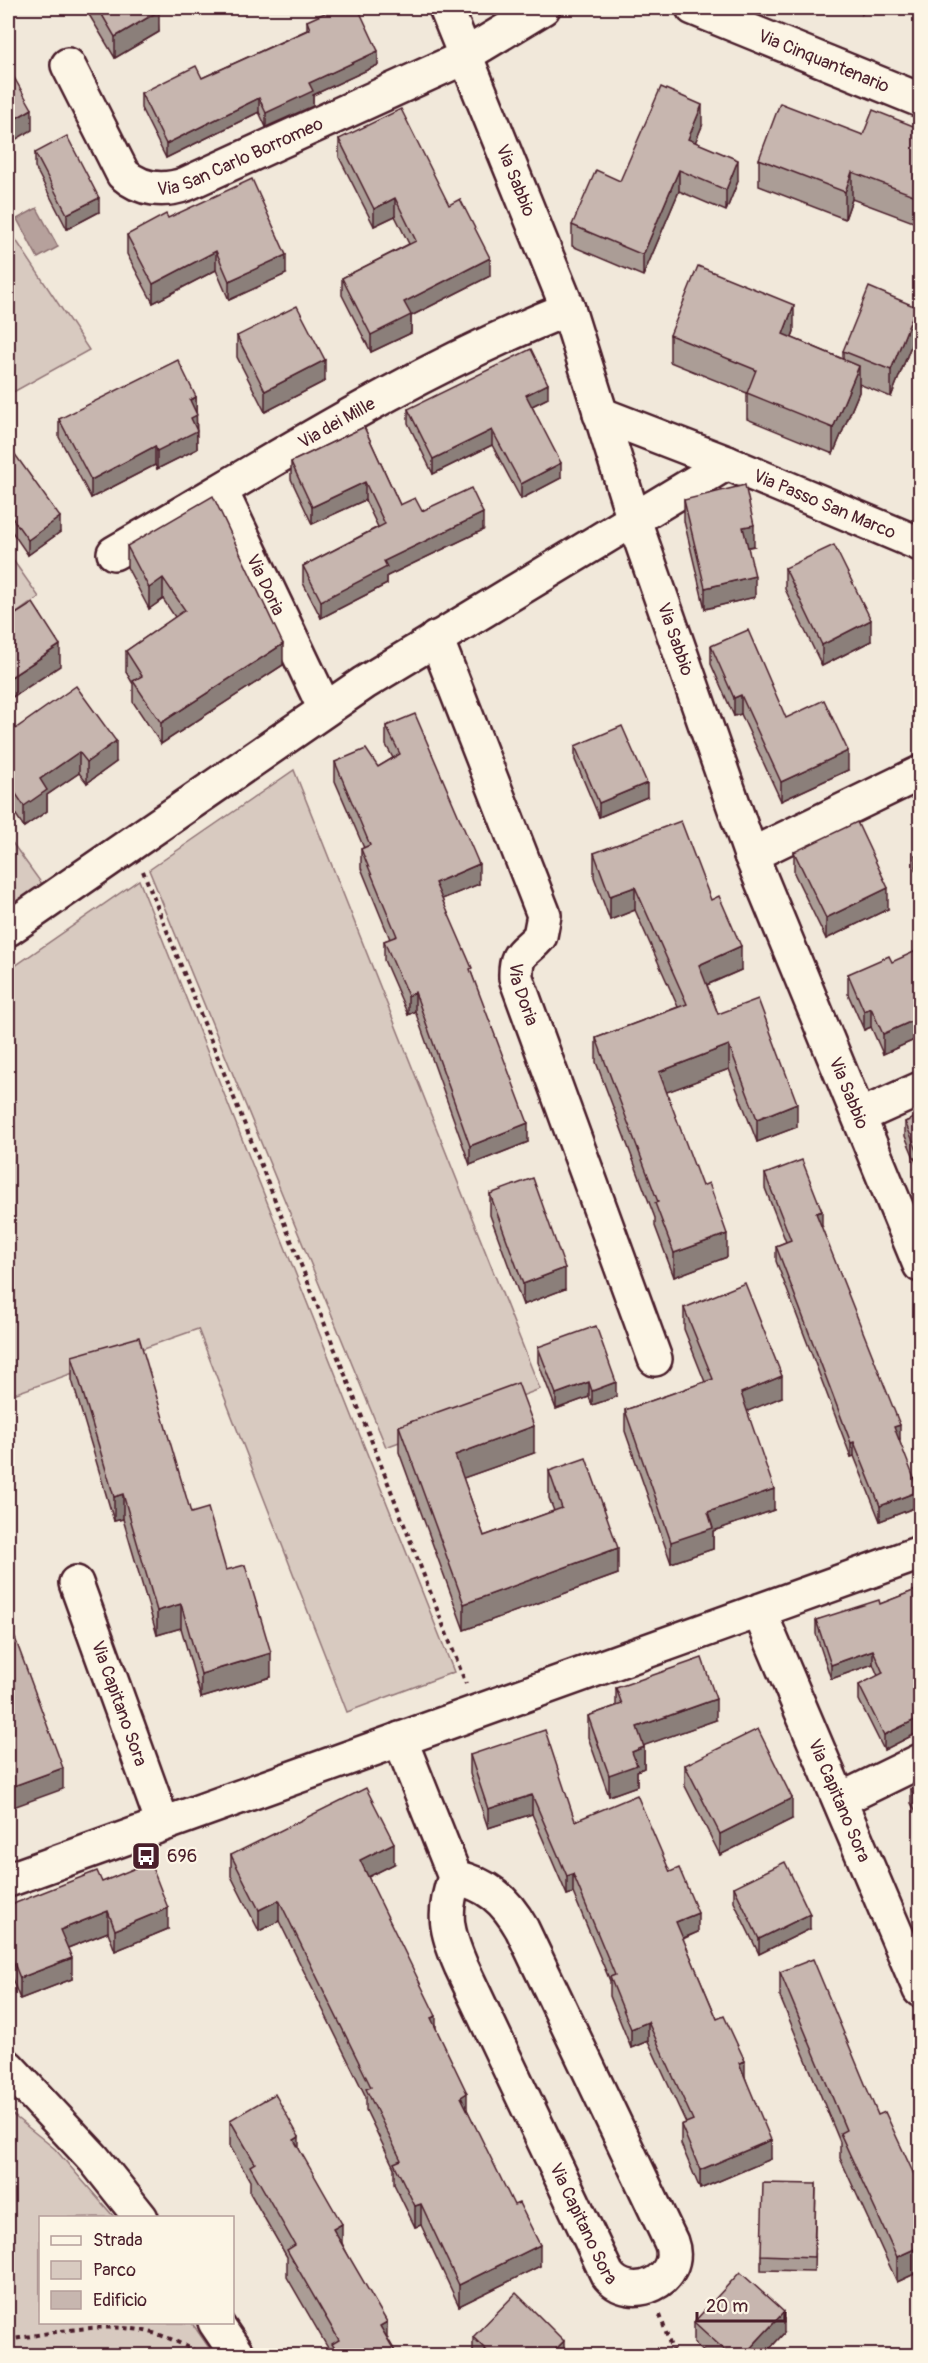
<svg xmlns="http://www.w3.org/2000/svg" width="928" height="2363" viewBox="0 0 928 2363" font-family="Pangolin,sans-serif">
<rect width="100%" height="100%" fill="#f1e8da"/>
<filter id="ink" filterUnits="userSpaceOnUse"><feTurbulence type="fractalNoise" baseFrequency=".0167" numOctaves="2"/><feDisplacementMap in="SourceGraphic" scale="12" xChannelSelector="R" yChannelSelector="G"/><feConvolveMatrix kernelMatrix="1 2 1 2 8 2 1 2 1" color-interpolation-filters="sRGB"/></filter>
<g filter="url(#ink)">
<!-- green -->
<g fill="#d8cac0" stroke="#917476" stroke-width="1.5">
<path d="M8,228L89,350L8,395Z"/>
<path d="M8,553L39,597L8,619Z"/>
<path d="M294,770L540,1389L386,1447L149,870Z"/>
<path d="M8,837L42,884L8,907Z"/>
<path d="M139,880L454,1672L347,1712L198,1329L8,1396V971Z"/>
<path d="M8,2111L55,2149L114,2217L40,2218V2322L192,2323L214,2355H8Z"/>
</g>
<!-- water -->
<path fill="#b6a19c" stroke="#8b6d6f" stroke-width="1.5" d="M37,208L58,247L38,258L17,219Z"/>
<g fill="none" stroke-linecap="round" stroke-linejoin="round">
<!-- minor casing -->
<g stroke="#4a1f2b" stroke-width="38">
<g id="minor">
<path id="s1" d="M446,8L568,309L634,520L751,855L920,1265"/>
<path id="s2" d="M693,8L920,100"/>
<path id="s3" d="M68,65L123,174C141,190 164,192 186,184L452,63L543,8"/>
<path id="s4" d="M600,414L727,463L920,544"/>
<path id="s5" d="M221,491L325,709"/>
<path id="s6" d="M114,553C262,468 408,372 568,309"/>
<path id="s7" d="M436,638L544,915L540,936C525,954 515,950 516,978L655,1359"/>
<path d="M751,855L920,773"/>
<path d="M8,929L364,683L727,463"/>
<path d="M860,1116L920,1089"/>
<path id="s8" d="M76,1583L163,1824"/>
<path id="s9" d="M759,1611L920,1990"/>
<path id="s10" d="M400,1739L455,1877C442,1913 446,1931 461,1966L607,2274C630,2306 685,2280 671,2242L522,1929C505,1899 488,1885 455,1877"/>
<path d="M840,1800L920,1761"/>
<path d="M8,1880L920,1553"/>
<path d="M8,2067L94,2159L141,2218"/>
<path d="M215,2322L238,2356"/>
</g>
</g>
<!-- path -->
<g stroke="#4a1f2b" stroke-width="4" stroke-dasharray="4.5 4.5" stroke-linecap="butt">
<path d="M143,871L376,1452L466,1684"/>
<path d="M660,2315L674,2356"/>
<path d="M8,2340C56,2332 111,2319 160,2335C172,2339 183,2345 194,2350"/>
</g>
<!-- minor -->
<use href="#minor" stroke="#fcf5e5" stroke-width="33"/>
</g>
<!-- wall -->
<g fill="#ab9d96" stroke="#4a1f2b" stroke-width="1.5">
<path d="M85,8H157L159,32L115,58Z"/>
<path d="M854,8H867L862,14Z"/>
<path d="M307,21L378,65L313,95V106L266,127L259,112L166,158L141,108V93L202,78L307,30Z"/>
<path d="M702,126L695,142L738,181L726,211L679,191L643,276L572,246V225L620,181Z"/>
<path d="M921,129V225L852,199L845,219L759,186V159L863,135Z"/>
<path d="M339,139L449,205L490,276L411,316V333L371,352L342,295V278L409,244L395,216L374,226L339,157Z"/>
<path d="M35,153L99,212L67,229L35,167Z"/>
<path d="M168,218L286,274L229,300L216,270L153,303L127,254V235Z"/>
<path d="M794,331L792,338L843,359V351L916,333L891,397L859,384V392L833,454L747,419V393L670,362V335Z"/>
<path d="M237,336L325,381L265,412L237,357Z"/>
<path d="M196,397L197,449L157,469L155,465L91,498L59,437V419Z"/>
<path d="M548,398L532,406L561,478L521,499L492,445L433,474L408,423V409Z"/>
<path d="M364,427L400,505L483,530L387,576V584L321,618L303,583V566L378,527L365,500L312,524L291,479V462Z"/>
<path d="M8,457L60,532L28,555L8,526Z"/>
<path d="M684,500L754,546L748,547L755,597L705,609L684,521Z"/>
<path d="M127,546L283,665L161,744L133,702V684L126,672V651L175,617L163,599L149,609L127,567Z"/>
<path d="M785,568L871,641L822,666L785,589Z"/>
<path d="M711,646L786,718L848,770L781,801L741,714L734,716L711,664Z"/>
<path d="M386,726L479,884L442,899L472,975L528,1142L470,1165L415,1011L408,1015L384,960V941L390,939L361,868V849L364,848L335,781V762L378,767L393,758L386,745Z"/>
<path d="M8,734L116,762L87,783L79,773L47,795V811L24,827L8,803Z"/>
<path d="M575,746L647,797L599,817L575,760Z"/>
<path d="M794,852L888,909L826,939L794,873Z"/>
<path d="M921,852V880L915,869V855Z"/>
<path d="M594,853L711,900L741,970L707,985L718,1014L797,1127L757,1142L729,1069L666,1092L727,1257L674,1277L655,1226V1218L596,1062V1038L678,1007L635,910L610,920L594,877Z"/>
<path d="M921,955V1037L883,1054L871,1027L864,1030L848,994V974L892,962Z"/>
<path d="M921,1115V1174L905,1136V1122Z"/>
<path d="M765,1174L822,1226H821L900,1439H899L919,1506L880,1521L854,1456L851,1457L776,1261V1246L786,1242L765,1188Z"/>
<path d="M490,1194L565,1289L523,1305L490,1215Z"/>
<path d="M684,1308L782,1397L747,1411L774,1510L713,1531V1549L671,1563L625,1431V1410L705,1382L684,1329Z"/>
<path d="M538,1347L616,1397L592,1405L589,1397L556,1409L538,1362Z"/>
<path d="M72,1356L191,1513L226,1570L271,1677L201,1698L181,1628L157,1635L123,1519L114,1521L72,1380Z"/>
<path d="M399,1426L534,1453L463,1478L484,1536L554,1511L549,1498V1471L618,1574L464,1630L399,1452Z"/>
<path d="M921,1588V1731L884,1750L859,1700V1685L878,1676L873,1664L831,1679L816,1634V1620L880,1604Z"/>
<path d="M616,1688L716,1720L644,1745V1768L637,1771V1786L609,1796L588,1737V1716L616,1706Z"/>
<path d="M470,1755L575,1821L670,1872L698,1932L683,1939L717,2019L745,2077L771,2159L700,2189L681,2144V2125L686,2123L648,2041L631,2048L610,1996V1981L573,1893L567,1895L532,1814L488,1828L470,1774Z"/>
<path d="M685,1765L792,1819L720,1855L685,1786Z"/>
<path d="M921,1784V1822L911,1803V1789Z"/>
<path d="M231,1855L394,1864L368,1877L436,2029L467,2110L540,2266L459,2306L421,2225L415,2227L394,2184V2168L366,2110V2097L279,1921L259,1931L231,1876Z"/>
<path d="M102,1882L168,1929L115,1951L108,1932L68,1948L72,1979L20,1999L10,1974L8,1906Z"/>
<path d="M734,1887L810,1929L759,1954L734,1902Z"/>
<path d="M780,1972L878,2115L918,2183L921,2182V2271L897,2282L840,2158V2142L780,1997Z"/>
<path d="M230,2120L299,2149L342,2243L387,2337L397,2355H332L287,2277V2257L250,2193V2181L230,2146Z"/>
<path d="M816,2184L814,2271L761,2270V2255Z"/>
<path d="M694,2322L784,2333L764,2355H707L694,2343Z"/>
<path d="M473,2337L564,2355H473Z"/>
</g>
<!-- shaded-wall -->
<g fill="#8b7f7a" stroke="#4a1f2b" stroke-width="1.5">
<path d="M862,8H867L862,14Z"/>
<path d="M159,11V32L115,58V37Z"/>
<path d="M378,51V65L313,95V106L266,127V113L309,83Z"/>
<path d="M259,98V112L166,158V144Z"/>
<path d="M702,105V126L688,160V139Z"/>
<path d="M32,109V130L8,144V123Z"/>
<path d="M738,160V181L726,211V190Z"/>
<path d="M679,170V191L643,276V255Z"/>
<path d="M852,172V199L845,219V192Z"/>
<path d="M99,198V212L67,229V214Z"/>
<path d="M395,198V216L374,226V209Z"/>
<path d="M216,251V270L153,303V284Z"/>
<path d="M286,255V274L229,300V281Z"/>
<path d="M490,258V276L411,316V333L371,352V335L404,302Z"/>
<path d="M794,305V331L783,361V334Z"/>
<path d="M916,307V333L891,397V370Z"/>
<path d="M325,360V381L265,412V391Z"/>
<path d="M859,366V392L833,454V428Z"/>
<path d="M548,384V398L526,409V395Z"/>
<path d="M196,397L197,449L157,469V451L190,400Z"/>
<path d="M492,430V445L433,474V459Z"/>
<path d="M155,446V465L91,498V480Z"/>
<path d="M561,463V478L521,499V484Z"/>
<path d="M365,482V500L312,524V507Z"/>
<path d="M483,513V530L387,576V584L321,618V601L384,561Z"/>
<path d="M60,517V532L28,555V540Z"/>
<path d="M754,525V546L743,548V527Z"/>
<path d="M755,576V597L705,609V588Z"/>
<path d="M163,578V599L149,609V588Z"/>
<path d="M871,620V641L822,666V645Z"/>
<path d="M283,644V665L161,744V723Z"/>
<path d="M60,645V666L8,700V679Z"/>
<path d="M741,695V714L734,716V698Z"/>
<path d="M116,741V762L87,783V762Z"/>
<path d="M848,751V770L781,801V782Z"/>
<path d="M79,752V773L47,795V811L24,827V806L40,779Z"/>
<path d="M647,783V797L599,817V803Z"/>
<path d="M479,864V884L435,902V883Z"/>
<path d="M635,887V910L610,920V896Z"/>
<path d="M888,888V909L826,939V918Z"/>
<path d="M741,946V970L699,988V965Z"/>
<path d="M415,992V1011L408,1015V996Z"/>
<path d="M871,1008V1027L864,1030V1011Z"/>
<path d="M921,1017V1037L883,1054V1034Z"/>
<path d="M729,1045V1069L659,1095V1072Z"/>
<path d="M797,1103V1127L757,1142V1119Z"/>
<path d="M528,1123V1142L470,1165V1146Z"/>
<path d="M822,1211V1226L816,1228V1213Z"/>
<path d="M727,1234V1257L674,1277V1253Z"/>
<path d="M565,1268V1289L523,1305V1284Z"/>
<path d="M782,1376V1397L741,1414V1393Z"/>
<path d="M589,1382V1397L556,1409V1394Z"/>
<path d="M616,1382V1397L592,1405V1391Z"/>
<path d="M900,1425V1439L894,1441V1427Z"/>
<path d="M534,1426V1453L455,1481V1455Z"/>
<path d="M854,1442V1456L851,1457V1443Z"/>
<path d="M774,1489V1510L713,1531V1549L671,1563V1542L708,1512Z"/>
<path d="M919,1491V1506L880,1521V1506Z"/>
<path d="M123,1494V1519L114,1521V1497Z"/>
<path d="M618,1548V1574L464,1630V1604Z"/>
<path d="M181,1604V1628L157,1635V1611Z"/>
<path d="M873,1650V1664L831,1679V1665Z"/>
<path d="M271,1653V1677L201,1698V1674Z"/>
<path d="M716,1699V1720L637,1748V1727Z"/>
<path d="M921,1717V1731L884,1750V1735Z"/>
<path d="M644,1747V1768L637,1771V1786L609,1796V1775L632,1752Z"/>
<path d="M63,1768V1789L8,1809V1788Z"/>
<path d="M532,1795V1814L488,1828V1809Z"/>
<path d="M792,1798V1819L720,1855V1834Z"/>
<path d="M394,1843V1864L360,1881V1860Z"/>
<path d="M573,1874V1893L567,1895V1876Z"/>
<path d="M279,1900V1921L259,1931V1910Z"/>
<path d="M168,1908V1929L115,1951V1930Z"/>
<path d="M108,1911V1932L60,1951V1930Z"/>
<path d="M698,1913V1932L676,1941V1922Z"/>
<path d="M810,1914V1929L759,1954V1939Z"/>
<path d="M10,1953V1974L8,1976V1955Z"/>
<path d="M72,1958V1979L20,1999V1978Z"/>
<path d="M436,2016V2037L431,2018Z"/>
<path d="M648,2022V2041L631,2048V2029Z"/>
<path d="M745,2061V2080L739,2063Z"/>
<path d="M467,2093V2114L461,2097Z"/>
<path d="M299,2137V2164L294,2140Z"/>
<path d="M771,2140V2159L700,2189V2170Z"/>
<path d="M421,2204V2225L415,2227V2206Z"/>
<path d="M342,2224V2251L333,2229Z"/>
<path d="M540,2245V2266L459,2306V2285Z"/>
<path d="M921,2246V2271L897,2282V2257Z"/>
<path d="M784,2312V2333L764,2355H744Z"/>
<path d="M387,2322V2349L380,2326Z"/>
<path d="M564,2341V2355H550Z"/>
</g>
<!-- building -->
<g fill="#c7b6af" stroke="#4a1f2b" stroke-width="1.5">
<path d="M98,8H157L159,11L115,37Z"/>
<path d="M336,8H358L378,51L309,83L313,91L266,113L259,98L166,144L141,93L196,66L202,78L310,29L307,21Z"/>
<path d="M8,67L32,109L8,123Z"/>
<path d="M661,87L702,105L688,139L738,160L726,190L679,170L643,255L572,225L596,170L620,181Z"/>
<path d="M780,103L863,135L873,110L921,129V198L852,172L845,192L759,159Z"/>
<path d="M401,109L449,205L460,199L490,258L404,302L411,315L371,335L342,278L416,241L395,198L374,209L339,139Z"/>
<path d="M67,136L99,198L67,214L35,153Z"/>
<path d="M252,179L286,255L229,281L216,251L153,284L127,235L166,214L168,218Z"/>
<path d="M698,266L794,305L783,334L859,366L833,428L747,393L756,370L670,335Z"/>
<path d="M869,287L916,307L891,370L843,351Z"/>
<path d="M297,306L325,360L265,391L237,336Z"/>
<path d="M531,349L548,384L526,395L561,463L521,484L492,430L433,459L408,409Z"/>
<path d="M178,360L196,397L190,400L197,415L191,418L197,431L157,451L155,446L91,480L59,419Z"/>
<path d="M364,427L400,505L415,498L422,511L471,488L483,513L384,561L387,567L321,601L303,566L385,524L365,482L312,507L291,462Z"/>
<path d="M14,453L60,517L28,540L8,512V457Z"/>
<path d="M745,485L754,525L743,527L755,576L705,588L684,500Z"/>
<path d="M213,496L283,644L161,723L133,681L142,676L126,651L185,610L163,578L149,588L127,546Z"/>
<path d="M834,545L871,620L822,645L785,568Z"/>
<path d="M33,603L60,645L8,679V619Z"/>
<path d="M748,630L786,718L824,700L848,751L781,782L741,695L734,698L711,646Z"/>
<path d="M76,686L116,741L87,762L79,752L40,779L47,790L24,806L8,782V734Z"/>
<path d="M415,714L479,864L435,883L472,968L470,969L528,1123L470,1146L415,992L408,996L384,941L397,936L361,849L370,845L335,762L366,749L378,767L400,754L386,726Z"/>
<path d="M622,726L647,783L599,803L575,746Z"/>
<path d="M681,821L711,900L719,896L741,946L699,965L718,1014L758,999L797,1103L757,1119L729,1045L659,1072L702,1186L709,1183L727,1234L674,1253L655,1203L658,1202L596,1038L687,1004L635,887L610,896L594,853Z"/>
<path d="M857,822L888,888L826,918L794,852Z"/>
<path d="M921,852V865L915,855Z"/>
<path d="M916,951L918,956L921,955V1017L883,1034L871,1008L864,1011L848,974L889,956L892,962Z"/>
<path d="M921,1115V1160L905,1122Z"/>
<path d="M802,1160L822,1211L816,1213L900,1425L894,1427L919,1491L880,1506L854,1442L851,1443L776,1246L791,1240L765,1174Z"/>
<path d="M533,1178L565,1268L523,1284L490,1194Z"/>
<path d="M745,1283L782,1376L741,1393L774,1489L708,1512L713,1528L671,1542L625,1410L713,1379L684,1308Z"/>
<path d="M596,1326L616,1382L592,1391L589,1382L556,1394L538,1347Z"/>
<path d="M139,1337L191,1513L208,1508L226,1570L245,1565L271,1653L201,1674L181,1604L157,1611L123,1494L114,1497L72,1356Z"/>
<path d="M518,1383L534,1426L455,1455L484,1536L562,1508L549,1471L586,1458L618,1548L464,1604L399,1426Z"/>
<path d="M921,1588V1717L884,1735L859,1685L883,1673L873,1650L831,1665L816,1620L879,1600L880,1604Z"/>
<path d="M15,1638L63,1768L8,1788V1641Z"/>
<path d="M702,1658L716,1699L637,1727L644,1747L632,1752L637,1765L609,1775L588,1716L622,1704L616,1688Z"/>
<path d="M758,1729L792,1798L720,1834L685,1765Z"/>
<path d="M545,1730L575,1821L637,1795L670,1872L679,1868L698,1913L676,1922L717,2019L724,2016L745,2061L739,2063L771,2140L700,2170L681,2125L693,2120L648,2022L631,2029L610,1977L615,1975L573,1874L567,1876L532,1795L488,1809L470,1755Z"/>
<path d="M921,1784V1807L911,1789Z"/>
<path d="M366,1788L394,1843L360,1860L436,2016L431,2018L467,2093L461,2097L514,2205L519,2203L540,2245L459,2285L421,2204L415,2206L394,2163L401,2160L366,2089L371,2087L279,1900L259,1910L231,1855Z"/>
<path d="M150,1862L168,1908L115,1930L108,1911L60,1930L72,1958L20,1978L10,1953L8,1955V1906L97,1871L102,1882Z"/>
<path d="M785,1862L810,1914L759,1939L734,1887Z"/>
<path d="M813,1959L878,2115L885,2112L918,2183L921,2182V2246L897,2257L840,2133L846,2130L780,1972Z"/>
<path d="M275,2094L299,2137L294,2140L342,2224L333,2229L387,2322L380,2326L397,2355H339L332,2344L339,2340L287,2250L295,2245L250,2166L255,2163L230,2120Z"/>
<path d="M763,2183L816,2184L814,2257L761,2255Z"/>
<path d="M740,2272L784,2312L744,2355H730L694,2322Z"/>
<path d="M516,2293L564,2341L550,2355H491L473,2337Z"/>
</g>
</g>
<!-- icons -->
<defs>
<g id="bus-square" transform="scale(1.5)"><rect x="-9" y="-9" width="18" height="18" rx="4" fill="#4a1f2b" stroke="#fcf5e5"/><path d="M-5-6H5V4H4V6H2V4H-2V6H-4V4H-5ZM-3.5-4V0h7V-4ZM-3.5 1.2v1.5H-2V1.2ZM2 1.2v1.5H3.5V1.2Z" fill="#fff"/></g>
</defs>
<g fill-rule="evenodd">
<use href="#bus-square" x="146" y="1856"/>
</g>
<g text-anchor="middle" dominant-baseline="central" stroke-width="4.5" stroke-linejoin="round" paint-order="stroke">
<!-- street labels -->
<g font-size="18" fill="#4a1f2b" stroke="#fcf5e5">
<text stroke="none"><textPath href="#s2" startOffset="141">Via Cinquantenario</textPath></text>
<text stroke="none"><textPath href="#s3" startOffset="249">Via San Carlo Borromeo</textPath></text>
<text stroke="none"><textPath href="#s1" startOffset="186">Via Sabbio</textPath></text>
<text stroke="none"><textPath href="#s6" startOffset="258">Via dei Mille</textPath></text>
<text stroke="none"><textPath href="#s4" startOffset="242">Via Passo San Marco</textPath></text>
<text stroke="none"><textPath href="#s5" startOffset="104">Via Doria</textPath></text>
<text stroke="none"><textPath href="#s1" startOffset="672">Via Sabbio</textPath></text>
<text stroke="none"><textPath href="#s7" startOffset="387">Via Doria</textPath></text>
<text stroke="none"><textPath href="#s1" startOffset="1158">Via Sabbio</textPath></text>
<text stroke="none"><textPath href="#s8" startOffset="128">Via Capitano Sora</textPath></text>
<text stroke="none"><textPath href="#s9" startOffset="206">Via Capitano Sora</textPath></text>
<text stroke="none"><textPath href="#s10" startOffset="526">Via Capitano Sora</textPath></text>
</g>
<!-- poi labels -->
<g font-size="18" fill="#4a1f2b" stroke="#fcf5e5" text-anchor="start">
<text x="167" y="1856">696</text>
</g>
</g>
<!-- margin -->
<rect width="928" height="2363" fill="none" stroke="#fcf5e5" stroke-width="30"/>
<rect x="15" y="15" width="898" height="2333" fill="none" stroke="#4a1f2b" stroke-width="2" filter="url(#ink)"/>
<!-- legend -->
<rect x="39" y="2216" width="195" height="108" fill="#fcf5e5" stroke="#b59f9b" stroke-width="1.5"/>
<rect x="51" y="2236" width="30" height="9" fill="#fcf5e5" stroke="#b59f9b" stroke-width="1.5"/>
<text x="93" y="2246" font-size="18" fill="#4a1f2b">Strada</text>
<rect x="51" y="2261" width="30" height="18" fill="#d8cac0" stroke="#b59f9b" stroke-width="1.5"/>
<text x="93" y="2276" font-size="18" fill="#4a1f2b">Parco</text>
<rect x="51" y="2291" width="30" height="18" fill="#c7b6af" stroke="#b59f9b" stroke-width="1.5"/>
<text x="93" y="2306" font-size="18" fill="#4a1f2b">Edificio</text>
<!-- scale -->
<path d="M697 2312v9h88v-9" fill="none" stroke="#4a1f2b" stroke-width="3"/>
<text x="706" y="2312" font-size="18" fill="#4a1f2b" stroke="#fcf5e5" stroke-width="4.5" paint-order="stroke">20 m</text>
</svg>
